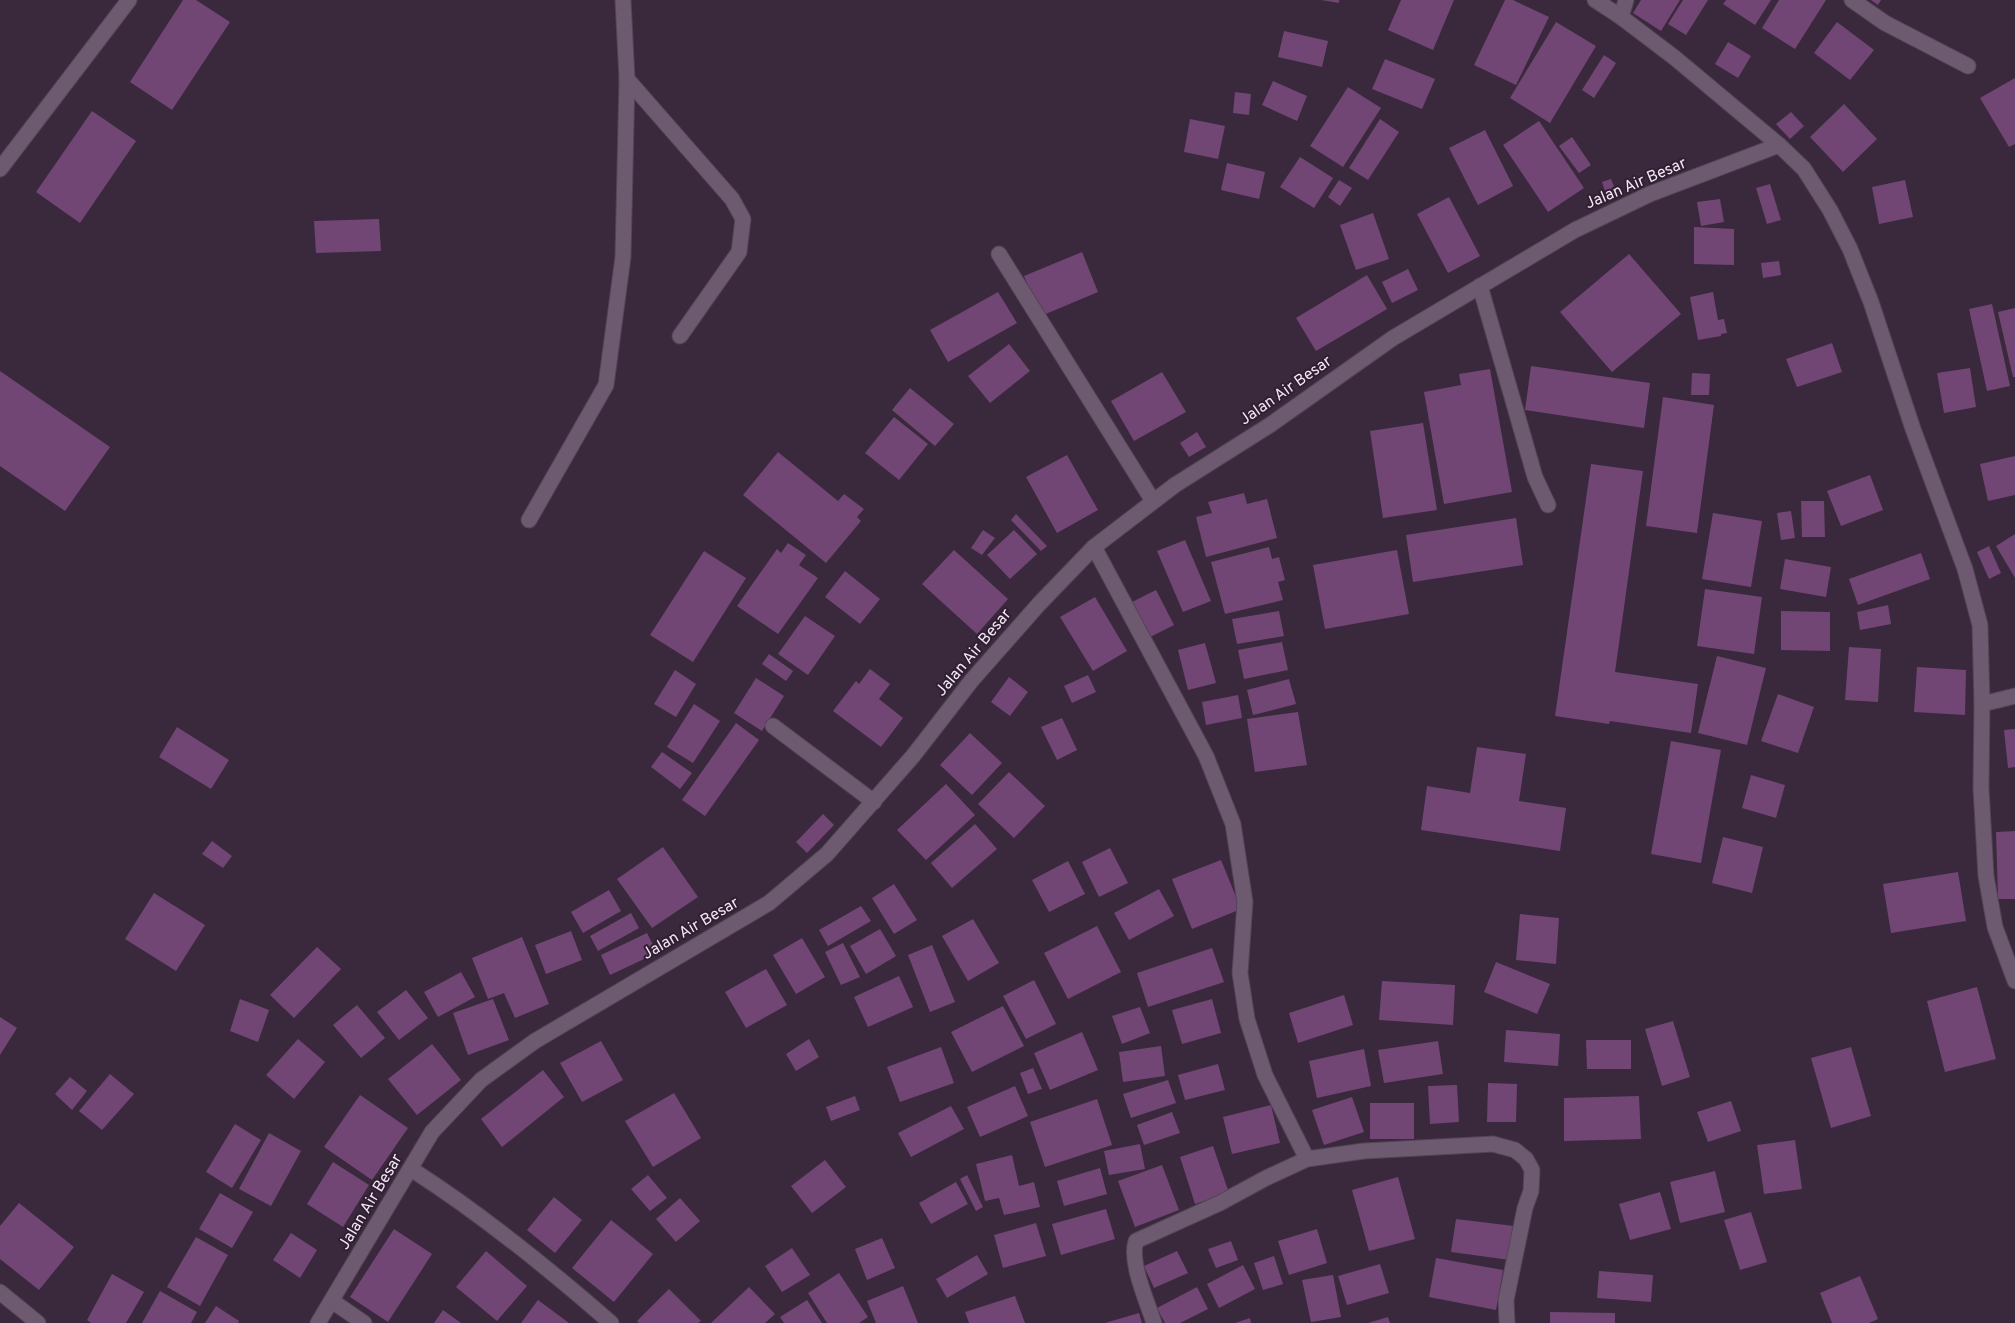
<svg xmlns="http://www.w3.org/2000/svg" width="2015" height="1323" viewBox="0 0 2015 1323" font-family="Overpass,sans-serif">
<rect width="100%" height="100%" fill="#3a283c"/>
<!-- building -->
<g fill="#714675">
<path d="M183,0H196L230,22L172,110L130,82Z"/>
<path d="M1321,0H1339V3Z"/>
<path d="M1401,0H1454L1433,50L1388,30Z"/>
<path d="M1505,0H1513L1549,17L1516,85L1474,65Z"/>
<path d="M1641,0H1680L1661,31L1633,13Z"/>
<path d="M1683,0H1708L1686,35L1668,24Z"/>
<path d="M1726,0H1771L1755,25L1723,4Z"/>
<path d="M1779,0H1826L1795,49L1762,28Z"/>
<path d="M1871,0H1881L1878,5Z"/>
<path d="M1556,22L1596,46L1550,123L1510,98Z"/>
<path d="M1837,22L1874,50L1850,80L1814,53Z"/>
<path d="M1284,31L1328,41L1322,67L1278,57Z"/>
<path d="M1728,42L1751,56L1738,78L1715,64Z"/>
<path d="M1604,55L1616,63L1594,98L1582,90Z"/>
<path d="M1385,59L1435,79L1422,109L1372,89Z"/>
<path d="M2015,78V144L2009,147L1980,98Z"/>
<path d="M1273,81L1307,96L1297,121L1262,105Z"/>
<path d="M1348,87L1381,108L1343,167L1310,146Z"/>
<path d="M1235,92L1251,94L1249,115L1233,113Z"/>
<path d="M1844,104L1877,139L1843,172L1810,137Z"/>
<path d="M92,111L136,141L80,223L36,192Z"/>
<path d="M1791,112L1804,126L1790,139L1776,124Z"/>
<path d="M1190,119L1225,126L1218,159L1184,152Z"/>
<path d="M1380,119L1399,132L1368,180L1349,168Z"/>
<path d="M1539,121L1584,188L1548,212L1503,145Z"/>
<path d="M1485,130L1513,186L1478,205L1449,148Z"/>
<path d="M1572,137L1591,165L1579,173L1559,146Z"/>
<path d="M1300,157L1333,178L1314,208L1280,187Z"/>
<path d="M1227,163L1265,172L1259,199L1221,190Z"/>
<path d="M1611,179L1617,194L1607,197L1602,182Z"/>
<path d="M1339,180L1352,188L1340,206L1328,197Z"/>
<path d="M1905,180L1913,217L1879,224L1872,187Z"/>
<path d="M1770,184L1781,220L1767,224L1756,188Z"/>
<path d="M1449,197L1480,256L1448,273L1417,214Z"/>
<path d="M1720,199L1724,222L1701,226L1697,202Z"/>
<path d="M1373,213L1389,259L1356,270L1340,225Z"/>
<path d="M379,219L381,251L316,253L314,221Z"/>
<path d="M1694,227L1734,229V265L1694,264Z"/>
<path d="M1082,252L1098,292L1041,316L1024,276Z"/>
<path d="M1629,254L1681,314L1612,372L1560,312Z"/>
<path d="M1779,261L1781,275L1763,278L1761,263Z"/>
<path d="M1408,269L1418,290L1392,303L1382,282Z"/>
<path d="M1367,275L1387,309L1316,351L1296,318Z"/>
<path d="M998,292L1017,323L948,362L930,330Z"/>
<path d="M1713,292L1718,320L1724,319L1727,333L1721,334V336L1698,340L1690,297Z"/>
<path d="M1992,304L2010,386L1987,391L1969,309Z"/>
<path d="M2015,308V377H2013L1998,312Z"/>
<path d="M1832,343L1842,372L1797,387L1786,359Z"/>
<path d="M1009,344L1030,371L990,403L968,376Z"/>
<path d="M1531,366L1650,383L1644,428L1525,410Z"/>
<path d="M1970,368L1976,407L1944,413L1937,373Z"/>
<path d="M1490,369L1512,492L1444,504L1424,392L1461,385L1459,374Z"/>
<path d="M0,371L110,447L65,511L0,466Z"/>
<path d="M1162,372L1186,412L1134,441L1111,401Z"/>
<path d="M1692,373L1710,374L1709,395H1691Z"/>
<path d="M910,388L954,424L935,446L892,410Z"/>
<path d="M1663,397L1714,405L1697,533L1646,526Z"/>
<path d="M894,417L928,444L899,480L865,453Z"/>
<path d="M1423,423L1437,510L1383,518L1370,431Z"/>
<path d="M1197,432L1206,447L1189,457L1180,443Z"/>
<path d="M778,452L838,501L844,494L864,509L857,517L861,521L826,563L743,495Z"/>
<path d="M1067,455L1098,510L1057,533L1026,477Z"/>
<path d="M2015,456V495L1988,501L1980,464Z"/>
<path d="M1591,464L1643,471L1615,672L1698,684L1691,733L1610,721L1609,724L1555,716Z"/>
<path d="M1870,475L1883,510L1841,526L1827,491Z"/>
<path d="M1244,493L1247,504L1267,499L1277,538L1206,557L1196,517L1212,513L1208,502Z"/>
<path d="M1801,501H1824L1825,537H1802Z"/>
<path d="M1791,511L1795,538L1781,540L1777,513Z"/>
<path d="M1713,513L1762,521L1751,587L1702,579Z"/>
<path d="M1016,514L1047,546L1041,551L1011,520Z"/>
<path d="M1516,518L1523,565L1413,582L1406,535Z"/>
<path d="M983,530L995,538L982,555L971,548Z"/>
<path d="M1014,530L1037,554L1010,579L987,555Z"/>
<path d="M2015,534V578L1996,546Z"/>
<path d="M1185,540L1211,601L1183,612L1157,551Z"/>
<path d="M788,543L806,555L799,565L818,578L778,634L737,606L777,549L781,553Z"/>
<path d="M1989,546L2001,573L1989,579L1977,552Z"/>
<path d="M1269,547L1272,559L1279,557L1285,580L1278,582L1283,600L1225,614L1211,562Z"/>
<path d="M954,550L1008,599L977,634L922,584Z"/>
<path d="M1397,550L1409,614L1325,629L1313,565Z"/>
<path d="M704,551L746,578L693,662L650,635Z"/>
<path d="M1921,553L1930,579L1858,605L1849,579Z"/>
<path d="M1785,559L1831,567L1826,597L1780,589Z"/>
<path d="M845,571L880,599L860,624L825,597Z"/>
<path d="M1705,589L1762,597L1754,654L1697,646Z"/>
<path d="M1156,590L1174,625L1150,637L1132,602Z"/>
<path d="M1095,597L1127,651L1093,671L1060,617Z"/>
<path d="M1888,605L1891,624L1860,630L1857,612Z"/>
<path d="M1279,611L1284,636L1237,644L1232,619Z"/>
<path d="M1781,611L1830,612V651L1781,650Z"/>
<path d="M805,616L835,636L808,675L778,654Z"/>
<path d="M1282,642L1288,670L1244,679L1238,650Z"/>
<path d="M1205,643L1216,683L1188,690L1178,650Z"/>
<path d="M1849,647L1881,649L1878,702L1845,700Z"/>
<path d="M769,654L793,671L786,681L762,664Z"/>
<path d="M1717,656L1766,668L1747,745L1698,733Z"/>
<path d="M1917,667L1966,670L1965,715L1914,712Z"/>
<path d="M870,669L890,684L879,699L903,718L881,747L833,711L856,681L859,684Z"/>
<path d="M675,670L696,684L676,717L654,704Z"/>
<path d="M1088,675L1096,692L1072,703L1064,686Z"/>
<path d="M1009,677L1028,692L1010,716L991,702Z"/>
<path d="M756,678L784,696L762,731L734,713Z"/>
<path d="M1289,679L1296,704L1253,715L1247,690Z"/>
<path d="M1778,694L1814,707L1798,753L1761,741Z"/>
<path d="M1238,695L1242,718L1206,725L1202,702Z"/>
<path d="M694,704L720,721L693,763L667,747Z"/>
<path d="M1298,712L1307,765L1255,772L1247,719Z"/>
<path d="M1062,718L1077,750L1057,760L1041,727Z"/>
<path d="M736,723L759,740L705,816L682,800Z"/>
<path d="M177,727L229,760L211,789L159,757Z"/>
<path d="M2015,729V767L2008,768L2004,730Z"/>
<path d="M970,733L1002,763L972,795L940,765Z"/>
<path d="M1671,741L1721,750L1701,863L1651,854Z"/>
<path d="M1477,747L1526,754L1519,801L1566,808L1560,851L1421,830L1427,786L1470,793Z"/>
<path d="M662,752L692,773L680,789L651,767Z"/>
<path d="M1009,772L1045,806L1014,838L978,804Z"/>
<path d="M1751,775L1785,785L1776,818L1742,808Z"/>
<path d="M946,784L975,815L926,860L897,830Z"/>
<path d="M823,814L834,825L807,853L796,842Z"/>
<path d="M975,824L997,849L952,888L931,863Z"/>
<path d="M2015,831V899H1998L1996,832Z"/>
<path d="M1723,837L1763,847L1752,893L1712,883Z"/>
<path d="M212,841L232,856L223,868L202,854Z"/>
<path d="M663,847L698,897L652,928L617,879Z"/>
<path d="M1110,848L1128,883L1099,897L1082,862Z"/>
<path d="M1221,860L1241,909L1192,929L1172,879Z"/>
<path d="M1068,861L1085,894L1049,912L1032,880Z"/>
<path d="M1958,872L1966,921L1891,933L1883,884Z"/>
<path d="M894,884L917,920L894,934L872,898Z"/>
<path d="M1159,889L1174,916L1129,940L1114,913Z"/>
<path d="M609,890L621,911L583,933L571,912Z"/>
<path d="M154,893L205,925L176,971L125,939Z"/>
<path d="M861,906L871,921L828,946L819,930Z"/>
<path d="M631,913L639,928L598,951L590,936Z"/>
<path d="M1520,914L1559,918L1556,964L1516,960Z"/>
<path d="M973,919L999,963L968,981L942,936Z"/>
<path d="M1097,926L1121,972L1068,999L1044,953Z"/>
<path d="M880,929L896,956L866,974L850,946Z"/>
<path d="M571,931L582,960L546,974L535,945Z"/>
<path d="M647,933L657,953L610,975L601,955Z"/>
<path d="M522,937L549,1004L515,1018L504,993L488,999L472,958Z"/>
<path d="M802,938L825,977L796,994L773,955Z"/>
<path d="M843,943L860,977L841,985L825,952Z"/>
<path d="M932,945L955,1002L930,1012L908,955Z"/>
<path d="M317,947L341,969L294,1018L270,995Z"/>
<path d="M1212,948L1224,982L1148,1007L1137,973Z"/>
<path d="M1496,962L1550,984L1537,1014L1484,992Z"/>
<path d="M766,969L787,1005L746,1028L725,992Z"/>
<path d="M461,972L475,997L438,1017L424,992Z"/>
<path d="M899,976L913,1007L868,1027L854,997Z"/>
<path d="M1034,980L1056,1024L1026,1039L1003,996Z"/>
<path d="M1382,981L1455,985L1453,1025L1379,1020Z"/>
<path d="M1977,987L1996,1059L1945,1072L1927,1001Z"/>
<path d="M406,990L428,1018L399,1040L377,1012Z"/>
<path d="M1344,995L1353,1025L1298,1043L1289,1013Z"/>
<path d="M240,999L269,1010L258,1042L230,1031Z"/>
<path d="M493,999L509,1040L468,1055L453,1013Z"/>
<path d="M1212,999L1221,1033L1182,1044L1172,1010Z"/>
<path d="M357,1005L385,1038L361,1058L333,1025Z"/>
<path d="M1003,1006L1024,1046L972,1072L951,1032Z"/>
<path d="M1140,1007L1150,1033L1122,1044L1112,1016Z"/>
<path d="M0,1017L17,1028L0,1055Z"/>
<path d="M1673,1021L1690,1077L1662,1086L1645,1029Z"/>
<path d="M1506,1030L1560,1034L1558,1066L1504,1062Z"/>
<path d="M1082,1032L1098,1070L1050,1090L1034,1053Z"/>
<path d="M298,1039L325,1062L294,1099L266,1075Z"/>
<path d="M809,1039L819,1057L796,1071L786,1054Z"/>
<path d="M1586,1040H1631V1069H1587Z"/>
<path d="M601,1041L623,1080L582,1102L560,1063Z"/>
<path d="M1438,1041L1443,1074L1384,1083L1378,1050Z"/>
<path d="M432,1044L461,1080L417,1115L388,1079Z"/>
<path d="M1161,1046L1165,1076L1123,1082L1119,1052Z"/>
<path d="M941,1047L954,1083L900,1102L887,1067Z"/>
<path d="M1851,1047L1871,1116L1831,1128L1811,1058Z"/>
<path d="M1364,1049L1371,1086L1317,1098L1309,1061Z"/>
<path d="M1218,1064L1225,1090L1185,1100L1178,1075Z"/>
<path d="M1033,1068L1042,1089L1028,1094L1020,1073Z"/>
<path d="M543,1070L564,1097L502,1147L481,1119Z"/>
<path d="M110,1074L134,1094L102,1130L79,1111Z"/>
<path d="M70,1077L87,1091L72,1110L55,1094Z"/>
<path d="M1168,1080L1176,1103L1131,1118L1123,1094Z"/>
<path d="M1488,1083L1517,1084L1516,1122H1487Z"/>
<path d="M1457,1085L1459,1122L1430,1124L1428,1086Z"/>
<path d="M1015,1086L1028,1116L980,1137L967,1107Z"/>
<path d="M674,1093L701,1138L653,1167L625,1121Z"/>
<path d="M360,1095L408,1128L372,1180L324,1147Z"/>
<path d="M855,1096L860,1110L831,1121L826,1107Z"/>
<path d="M1639,1096L1641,1139L1564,1141V1098Z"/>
<path d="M1352,1097L1364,1132L1324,1145L1312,1110Z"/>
<path d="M1097,1099L1112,1145L1045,1167L1030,1122Z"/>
<path d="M1731,1101L1741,1131L1708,1142L1697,1112Z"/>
<rect x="1370" y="1103" width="44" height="36"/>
<path d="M1271,1105L1280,1143L1232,1154L1223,1117Z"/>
<path d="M951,1106L964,1129L911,1157L898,1133Z"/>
<path d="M1172,1112L1180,1133L1144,1145L1137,1125Z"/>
<path d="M235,1124L261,1140L232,1188L206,1172Z"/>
<path d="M269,1133L301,1151L271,1206L239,1189Z"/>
<path d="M1795,1140L1802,1189L1764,1194L1757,1145Z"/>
<path d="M1140,1144L1145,1169L1109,1175L1104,1151Z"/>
<path d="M1213,1146L1229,1193L1195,1204L1180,1157Z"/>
<path d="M1012,1155L1019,1186L1034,1182L1040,1207L1004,1215L999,1198L985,1201L976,1164Z"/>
<path d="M825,1160L846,1187L812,1213L791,1186Z"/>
<path d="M333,1162L369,1185L343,1227L307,1204Z"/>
<path d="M1162,1165L1179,1210L1135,1227L1118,1181Z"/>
<path d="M1100,1168L1107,1194L1064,1206L1057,1181Z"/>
<path d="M1715,1171L1725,1212L1680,1223L1670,1182Z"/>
<path d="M648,1175L667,1198L650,1211L631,1189Z"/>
<path d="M967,1175L983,1207L976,1211L960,1179Z"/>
<path d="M1398,1177L1415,1239L1369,1251L1352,1190Z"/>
<path d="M956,1182L968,1204L931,1224L919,1203Z"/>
<path d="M1660,1192L1671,1229L1630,1240L1619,1204Z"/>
<path d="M220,1193L253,1212L232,1248L199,1229Z"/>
<path d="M554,1197L582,1220L555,1253L527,1230Z"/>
<path d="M680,1198L700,1221L676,1242L656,1219Z"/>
<path d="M19,1203L74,1247L39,1290L0,1259V1226Z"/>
<path d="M1106,1209L1115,1239L1061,1255L1052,1224Z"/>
<path d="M1751,1212L1767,1262L1740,1270L1724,1220Z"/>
<path d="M1456,1219L1514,1226L1510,1260L1451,1252Z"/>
<path d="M611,1220L653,1254L614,1302L572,1268Z"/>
<path d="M1036,1223L1046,1256L1003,1268L994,1235Z"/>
<path d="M394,1229L432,1254L388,1322L350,1297Z"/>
<path d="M1317,1229L1327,1263L1289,1275L1278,1241Z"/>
<path d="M291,1233L317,1250L300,1278L273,1260Z"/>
<path d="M196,1237L228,1255L200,1306L167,1287Z"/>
<path d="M882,1238L895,1268L867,1280L855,1249Z"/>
<path d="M1231,1241L1238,1260L1216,1268L1208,1249Z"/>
<path d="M792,1248L810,1275L782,1292L765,1266Z"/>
<path d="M486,1251L527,1286L497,1321L456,1287Z"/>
<path d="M1177,1251L1188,1273L1154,1288L1144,1266Z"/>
<path d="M977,1255L988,1274L947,1298L936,1279Z"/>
<path d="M1274,1256L1283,1284L1263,1290L1254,1263Z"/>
<path d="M1436,1258L1503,1270L1496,1310L1429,1297Z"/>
<path d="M1380,1264L1389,1293L1347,1305L1338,1276Z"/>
<path d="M1243,1265L1255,1289L1219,1308L1207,1284Z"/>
<path d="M1599,1271L1653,1275L1651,1302L1597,1298Z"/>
<path d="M839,1273L868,1317L859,1323H827L808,1293Z"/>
<path d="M112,1274L144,1292L126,1323H91L87,1320Z"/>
<path d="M1333,1275L1341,1317L1311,1322L1302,1280Z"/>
<path d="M1860,1276L1878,1319L1869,1323H1832L1820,1293Z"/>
<path d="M903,1286L918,1323H876L867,1301Z"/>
<path d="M749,1287L775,1314L765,1323H711Z"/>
<path d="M1197,1287L1208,1309L1180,1323H1165L1157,1308Z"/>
<path d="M669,1289L701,1321L698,1323H639L637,1321Z"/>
<path d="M160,1291L197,1312L191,1323H142Z"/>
<path d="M1015,1296L1025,1323H969L965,1312Z"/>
<path d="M538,1300L569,1323H521Z"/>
<path d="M807,1300L822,1323H784L780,1317Z"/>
<path d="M216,1306L239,1321L238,1323H205Z"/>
<path d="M443,1310L461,1323H434Z"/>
<path d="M1550,1312L1615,1313V1323H1550Z"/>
<path d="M1139,1313L1142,1323H1105Z"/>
<path d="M1388,1317L1390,1323H1368Z"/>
<path d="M1250,1318L1251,1323H1235Z"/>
</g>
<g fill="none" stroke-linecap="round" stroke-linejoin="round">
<!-- minor casing -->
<g stroke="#534455" stroke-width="17">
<g id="minor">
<path d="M1595,0L1621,17L1675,58L1779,145L1804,169L1830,210L1850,249L1871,302L1913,429L1965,569L1980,625L1982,704L1981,788L1986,876L1995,927L2015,981"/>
<path d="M1852,0L1885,23L1968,66"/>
<path d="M1621,17L1626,0"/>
<path d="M627,79L732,199L743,219L739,252L680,336"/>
<path d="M0,169L129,0"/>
<path d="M999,254L1153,501"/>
<path d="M1480,286L1535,477L1548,505"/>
<path d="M529,520L606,385L623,257L627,79L623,0"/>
<path d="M1094,547L1206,756L1233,824L1245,902L1240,973L1247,1019L1265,1075L1307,1159"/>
<path d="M1982,704L2015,696"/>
<path d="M773,726L874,802"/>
<path d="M411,1169C483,1215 547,1267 611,1323"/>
<path d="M0,1292L38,1323"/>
<path d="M332,1301L364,1323"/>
<path d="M318,1323L432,1132L481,1080L535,1041L769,903L827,854L913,756L972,680L1039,604L1094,547L1175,485L1270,425L1393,338L1575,230L1650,194L1779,145"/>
<path d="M1154,1323C1147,1301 1129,1262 1136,1241L1220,1203L1266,1178L1307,1159L1364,1151L1493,1144L1515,1150L1526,1159L1532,1170L1531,1191L1525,1208L1506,1300L1507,1323"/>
</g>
</g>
<!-- minor -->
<use href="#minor" stroke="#6e5a70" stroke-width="15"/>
</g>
<g text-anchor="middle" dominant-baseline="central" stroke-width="4" stroke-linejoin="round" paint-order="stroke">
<!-- street labels -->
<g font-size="16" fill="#f3e7f4" stroke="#301e32">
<text transform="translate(1636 184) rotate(-23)">Jalan Air Besar</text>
<text transform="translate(1286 391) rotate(-35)">Jalan Air Besar</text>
<text transform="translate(974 653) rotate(-50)">Jalan Air Besar</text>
<text transform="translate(691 929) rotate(-30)">Jalan Air Besar</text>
<text transform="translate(371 1202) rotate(-59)">Jalan Air Besar</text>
</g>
</g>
</svg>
